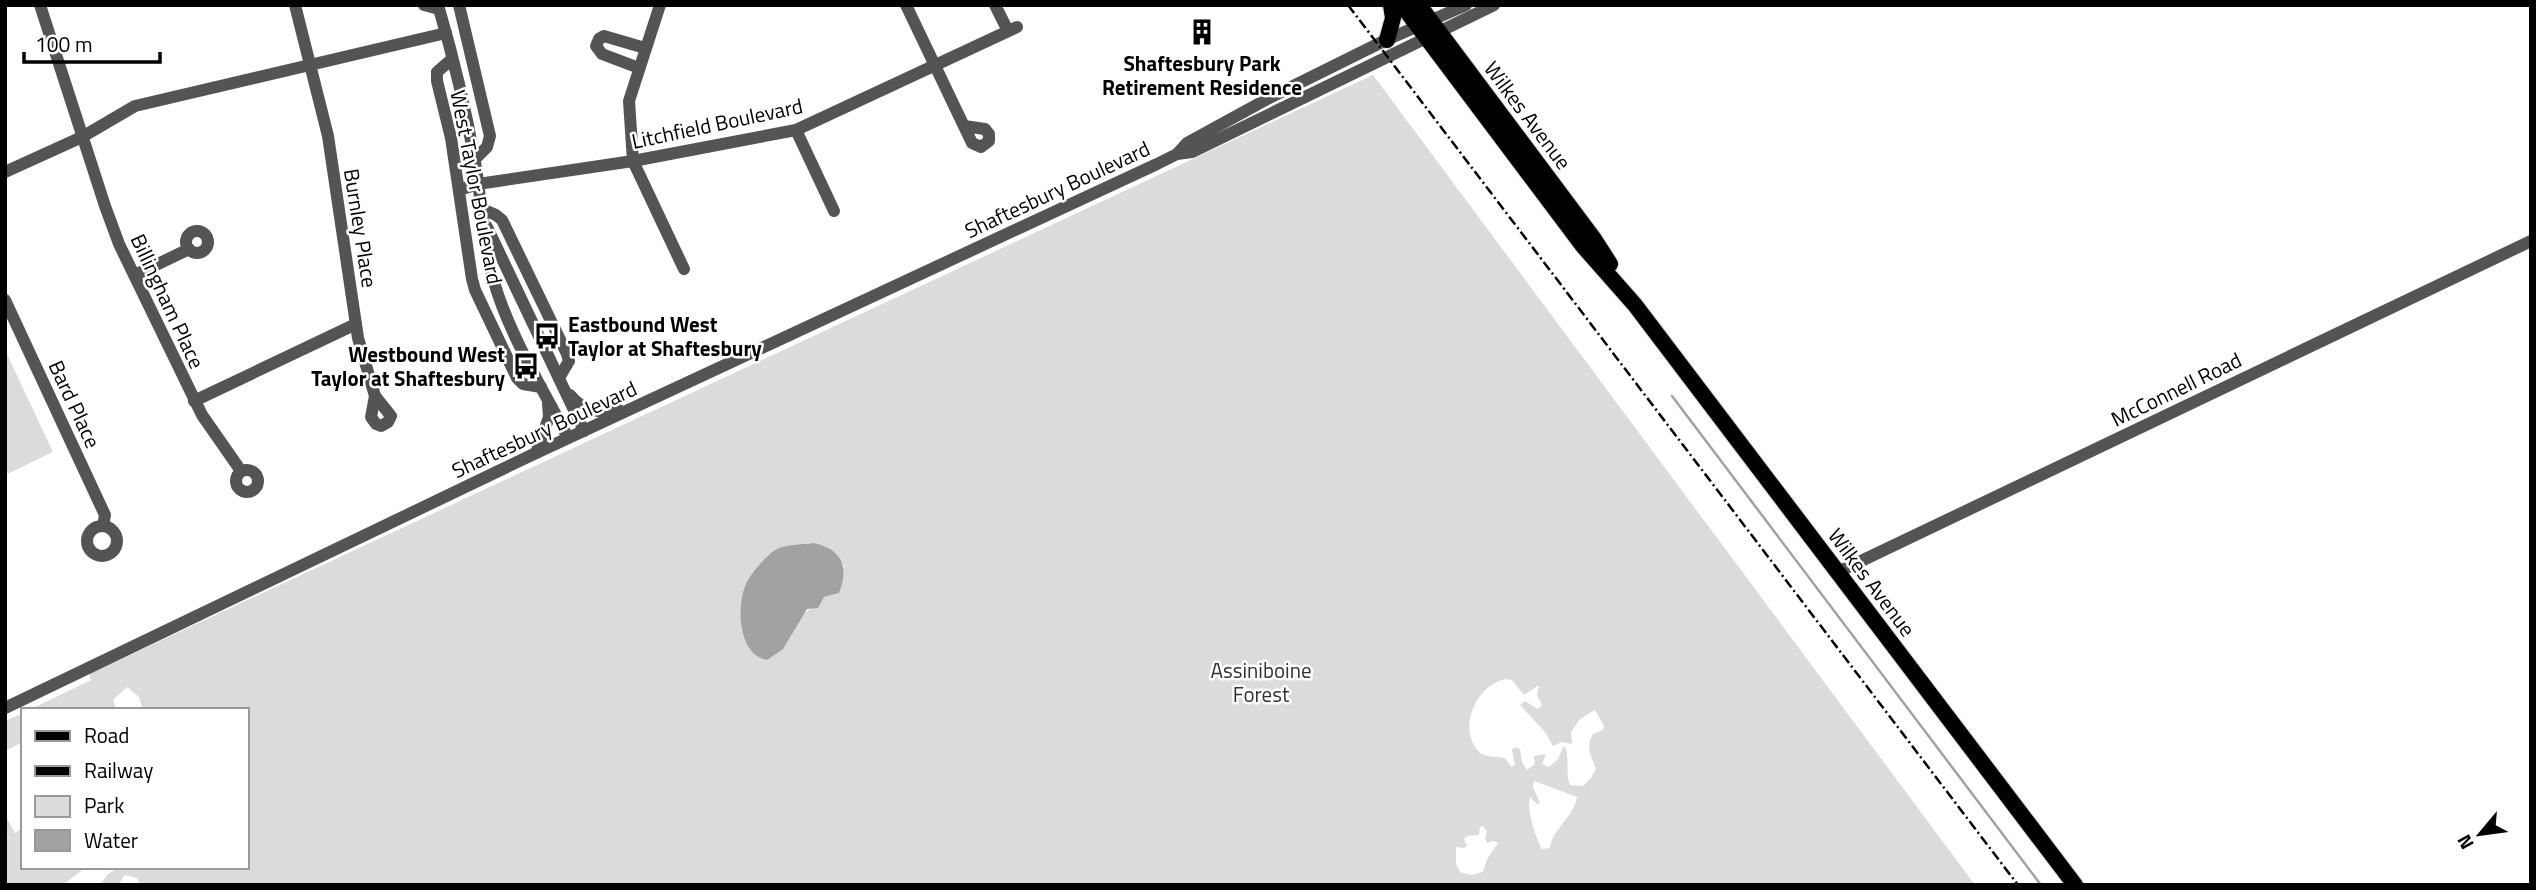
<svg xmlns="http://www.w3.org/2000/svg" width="2536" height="890" viewBox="0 0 2536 890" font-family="'Titillium Web',sans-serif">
<rect width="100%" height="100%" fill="#fff"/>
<!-- green -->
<g fill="#dbdbdb" fill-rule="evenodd">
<path d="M1373,75L1975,885H140L137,878L125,875L118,885H100L108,874L119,867H247V710H143L139,697L127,687L113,700L117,710H97L96,707L89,710H29L91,680L89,674ZM813,543L844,565L839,593L824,597C820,607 807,608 801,617L747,582L776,549ZM1506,679L1512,680L1524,695L1539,685L1537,695L1542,705L1538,709L1525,701L1520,705L1546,733L1553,746L1562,742L1572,744L1571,732L1580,719L1595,710L1604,726L1603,730L1593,734C1585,747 1591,756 1596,769L1591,778L1583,786L1570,785C1565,772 1570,760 1565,747H1563L1558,759L1549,767L1542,764L1546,754L1534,756L1535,764L1527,770L1522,762L1520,749L1515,747L1512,750L1515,765L1511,767L1505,758C1497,756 1483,758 1478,751C1457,727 1477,684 1506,679ZM1534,781L1577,797C1573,819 1553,827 1550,848L1542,849C1536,838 1526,810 1530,797L1537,804L1540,803L1533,787ZM1483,826L1487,831L1485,838L1487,843L1493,841L1498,843L1487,859L1483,872L1471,875L1460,872L1456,864V847L1464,848L1467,846L1464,839L1467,836L1479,835L1480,827Z"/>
<path d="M5,350L53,452L5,475Z"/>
<path d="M23,713V742L5,751V721Z"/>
<path d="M5,815L15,833L23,828V867H86L63,885H5V840L10,837L5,838Z"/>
</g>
<!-- water -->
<path fill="#a2a2a2" d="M813,543C841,549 850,565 839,593L824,597L818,608L807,609L783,649L767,660C738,655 736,606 746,584C751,573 765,557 775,550C784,544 802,545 813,543Z"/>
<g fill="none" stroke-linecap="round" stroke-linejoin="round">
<!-- stream -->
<path stroke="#a2a2a2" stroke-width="2.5" d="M1672,396L2041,885"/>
<!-- major casing -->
<g stroke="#dbdbdb" stroke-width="18">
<g id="major">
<path d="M1402,5L1583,246L1635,305L2075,885"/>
<path d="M1419,5L1594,239L1610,264"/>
<path d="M1387,40L1393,18L1391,5"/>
</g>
</g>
<!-- minor -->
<g stroke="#545454" stroke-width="12">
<path d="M40,5L105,206L119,244L202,415L241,471"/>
<path d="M295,5L328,136L358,338L375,396"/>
<path d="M424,5L439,9"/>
<path d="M438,5C453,56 466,110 475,162C482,201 482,240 493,278C507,331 543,389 568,438"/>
<path d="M459,5L490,136L487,147L474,160"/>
<path d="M660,5L629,101L633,161L684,269"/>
<path d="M906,5L972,143L981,147L989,141V134L985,129L964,126"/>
<path d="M995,5L1008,31"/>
<path d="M452,59L437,72V81L451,138L472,279L475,290L517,378L523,384L541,387"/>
<path d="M639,68L602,54L596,46L599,39L604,36L645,48"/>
<path d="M796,130L834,211"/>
<path d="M1177,154L1187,143L1271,97L1384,41L1466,5"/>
<path d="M5,172L82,137L135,106L446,33"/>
<path d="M459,190L478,184L633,161L796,130L1017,27"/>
<path d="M482,209L496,215L502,220L567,354L569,361L559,378"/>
<path d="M487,227L584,431"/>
<circle cx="197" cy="242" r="11"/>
<path d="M135,275L189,249"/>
<path d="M5,300L105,515L103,526"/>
<path d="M570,395C583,411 599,414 619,410"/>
<path d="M375,396L391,416L388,422L381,426L376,424L371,417Z"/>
<path d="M194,401L356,324"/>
<path d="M536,453L549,417L548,404"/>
<circle cx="247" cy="481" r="11"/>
<circle cx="102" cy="541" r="15"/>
<path d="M1838,572L2531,241"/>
<path d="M5,708L536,453L1157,164L1177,154L1192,152L1494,5"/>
</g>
<!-- major -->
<use href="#major" stroke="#000" stroke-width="16"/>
<!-- rail -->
<path stroke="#000" stroke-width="2.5" stroke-dasharray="10 3.5 2 3.5" stroke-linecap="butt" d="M1348,5L2018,885"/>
</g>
<!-- icons -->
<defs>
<g id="building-bare" transform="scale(2.1)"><path d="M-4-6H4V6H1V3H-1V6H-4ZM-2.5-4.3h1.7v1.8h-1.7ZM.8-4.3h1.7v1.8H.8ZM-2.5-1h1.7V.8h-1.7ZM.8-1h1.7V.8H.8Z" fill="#000" stroke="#fff" stroke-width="2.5" paint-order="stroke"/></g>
<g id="bus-bare" transform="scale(2.1)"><path d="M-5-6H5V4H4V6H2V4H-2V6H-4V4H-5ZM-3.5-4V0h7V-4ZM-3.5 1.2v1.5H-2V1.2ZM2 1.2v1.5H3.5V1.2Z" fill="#000" stroke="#fff" stroke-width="2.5" paint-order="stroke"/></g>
</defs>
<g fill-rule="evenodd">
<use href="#building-bare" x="1202" y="32"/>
<use href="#bus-bare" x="547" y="336"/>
<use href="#bus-bare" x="526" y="366"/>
</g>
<g text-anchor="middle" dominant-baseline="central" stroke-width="5" stroke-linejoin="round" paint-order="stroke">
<!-- poi labels -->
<g font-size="21" font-weight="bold" fill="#000" stroke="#fff">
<text x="1202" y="63">Shaftesbury Park<tspan x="1202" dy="24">Retirement Residence</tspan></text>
<text x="568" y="324" text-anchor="start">Eastbound West<tspan x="568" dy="24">Taylor at Shaftesbury</tspan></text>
<text x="505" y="354" text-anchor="end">Westbound West<tspan x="505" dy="24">Taylor at Shaftesbury</tspan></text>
</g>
<!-- street labels -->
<g font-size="21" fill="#000" stroke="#fff">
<text transform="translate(1528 115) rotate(53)">Wilkes Avenue</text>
<text transform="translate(717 123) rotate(-12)">Litchfield Boulevard</text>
<text transform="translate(477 187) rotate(79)">West Taylor Boulevard</text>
<text transform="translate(1057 189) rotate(-25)">Shaftesbury Boulevard</text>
<text transform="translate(361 228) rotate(81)">Burnley Place</text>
<text transform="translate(168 301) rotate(65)">Billingham Place</text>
<text transform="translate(2176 389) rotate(-26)">McConnell Road</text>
<text transform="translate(75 404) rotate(65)">Bard Place</text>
<text transform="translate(544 429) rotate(-25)">Shaftesbury Boulevard</text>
<text transform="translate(1872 582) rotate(53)">Wilkes Avenue</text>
</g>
<!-- park labels -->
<g font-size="21" fill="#323232" stroke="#fff">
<text x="1261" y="670">Assiniboine<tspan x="1261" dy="24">Forest</tspan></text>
</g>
</g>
<!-- border -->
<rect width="2536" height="890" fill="none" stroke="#000000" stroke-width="14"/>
<!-- legend -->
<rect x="21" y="708" width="228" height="161" fill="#ffffff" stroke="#999999" stroke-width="2"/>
<rect x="35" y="731" width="35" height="10" fill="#000000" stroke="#999999" stroke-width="2"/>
<text x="84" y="743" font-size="21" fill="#000000">Road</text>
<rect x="35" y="766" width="35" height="10" fill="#000000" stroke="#999999" stroke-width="2"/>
<text x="84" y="778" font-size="21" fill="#000000">Railway</text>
<rect x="35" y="796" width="35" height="21" fill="#dbdbdb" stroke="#999999" stroke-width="2"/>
<text x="84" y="813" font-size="21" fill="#000000">Park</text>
<rect x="35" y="830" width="35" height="21" fill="#a2a2a2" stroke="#999999" stroke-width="2"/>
<text x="84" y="848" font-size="21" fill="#000000">Water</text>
<!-- north arrow -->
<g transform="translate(2480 834) rotate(241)" stroke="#ffffff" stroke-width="5" paint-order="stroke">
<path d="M0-5L12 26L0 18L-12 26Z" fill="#000000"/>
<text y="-10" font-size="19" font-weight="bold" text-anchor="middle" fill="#000000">N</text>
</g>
<!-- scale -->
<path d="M24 52v10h136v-10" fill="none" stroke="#000000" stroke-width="3.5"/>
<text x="35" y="52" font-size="21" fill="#000000" stroke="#ffffff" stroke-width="5" paint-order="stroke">100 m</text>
</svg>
